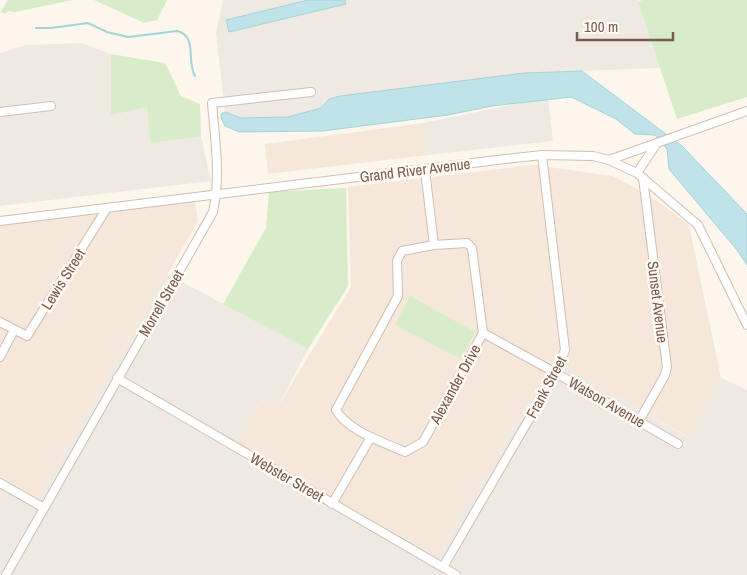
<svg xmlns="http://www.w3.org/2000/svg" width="747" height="575" viewBox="0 0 747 575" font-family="'Archivo Narrow',sans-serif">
<rect width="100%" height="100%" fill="#fdf6ec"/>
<!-- residential -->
<g fill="#f5e8da">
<path d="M424,123L428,155L268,174L265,144Z"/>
<path d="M534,165L613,176L653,198L689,225L721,378L691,439L554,360L437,557L235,444L262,400L278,406L351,287L348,187Z"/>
<path d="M195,200L198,221L37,499L0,477V223Z"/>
</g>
<!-- industrial -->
<g fill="#efe9e4">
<path d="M223,0H639L638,2L660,68L524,73L340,96L329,99L322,108L288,117L241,118L225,112L216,32Z"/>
<path d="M82,43L111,54V114L147,106L150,143L201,137L211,181L0,206V53L26,45Z"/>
<path d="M548,97L553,141L428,155L424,123Z"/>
<path d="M167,274L308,349L278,406L262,400L235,444L437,556L554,360L690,439L721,378L747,390V575H0V477L37,499Z"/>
</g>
<!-- green -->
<g fill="#d8ecc9">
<path d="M8,0H73L15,12L8,11L5,14L1,12Z"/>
<path d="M94,0H167L157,20L144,23Z"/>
<path d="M642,0H747V97L677,119L638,2Z"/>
<path d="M111,54L165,63L181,96L200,104L201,137L150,143L147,107L111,115Z"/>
<path d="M346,188L348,286L308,349L223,304L266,228L269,192Z"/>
<path d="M410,296L475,332L461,359L395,325Z"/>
</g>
<!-- water -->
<g fill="#bfe3e8" stroke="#a5d3da">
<path d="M308,0H345L346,4L229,32L226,20Z"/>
<path d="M582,71L682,146L747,214V265L737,250L669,169L667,149L655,135L635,134L616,119L571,97L492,106L448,115L322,131L239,132L225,126L221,118V114L225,112L241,118L288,117L321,108L329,99L340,96L524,73Z"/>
</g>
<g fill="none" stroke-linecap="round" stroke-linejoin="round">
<!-- stream -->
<path stroke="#a5d3da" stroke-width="2" d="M36,28H51L88,23L107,32L128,37L177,31C198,36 186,61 195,76"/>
<!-- minor casing -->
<g stroke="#d1beb0" stroke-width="10">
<g id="minor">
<path d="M0,112L51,106"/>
<path d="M609,160L747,111"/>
<path d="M425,170L434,245"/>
<path d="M637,173L657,143"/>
<path d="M0,221L497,160L542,155L593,156L609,160L637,173L698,225L747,325"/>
<path d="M467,243L472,248L483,333L423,442L405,452C383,442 348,431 336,410L398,296L397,261L402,251L434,245Z"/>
<path d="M0,322L27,336L107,208"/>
<path d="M483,333L556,373L678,444"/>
<path d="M0,357L14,330"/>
<path d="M117,378L456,575"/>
<path d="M639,421L665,375L667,367L643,178"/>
<path d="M0,483L44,508"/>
<path d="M332,504L371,437"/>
<path d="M443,567L556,373L565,350L542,155"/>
<path d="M6,575L213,212C221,176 215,140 212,103L311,92"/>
</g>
</g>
<!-- minor -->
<use href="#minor" stroke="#fff" stroke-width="8"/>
</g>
<g text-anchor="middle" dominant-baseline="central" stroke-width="5" stroke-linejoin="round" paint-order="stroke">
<!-- street labels -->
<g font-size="15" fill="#7a5c4d" stroke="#fffaf3">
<text transform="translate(415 170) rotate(-7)">Grand River Avenue</text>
<text transform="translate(63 279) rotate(-58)">Lewis Street</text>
<text transform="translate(658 302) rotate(83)">Sunset Avenue</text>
<text transform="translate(161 303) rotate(-60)">Morrell Street</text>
<text transform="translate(455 384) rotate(-61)">Alexander Drive</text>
<text transform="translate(546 387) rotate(-62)">Frank Street</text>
<text transform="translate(607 402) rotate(30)">Watson Avenue</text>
<text transform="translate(287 477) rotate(30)">Webster Street</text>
</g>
</g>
<!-- scale -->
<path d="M577 32v8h96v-8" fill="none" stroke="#7a5c4d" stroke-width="2.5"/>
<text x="584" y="32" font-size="15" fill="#7a5c4d" stroke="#fffaf3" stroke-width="4" paint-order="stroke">100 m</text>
</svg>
